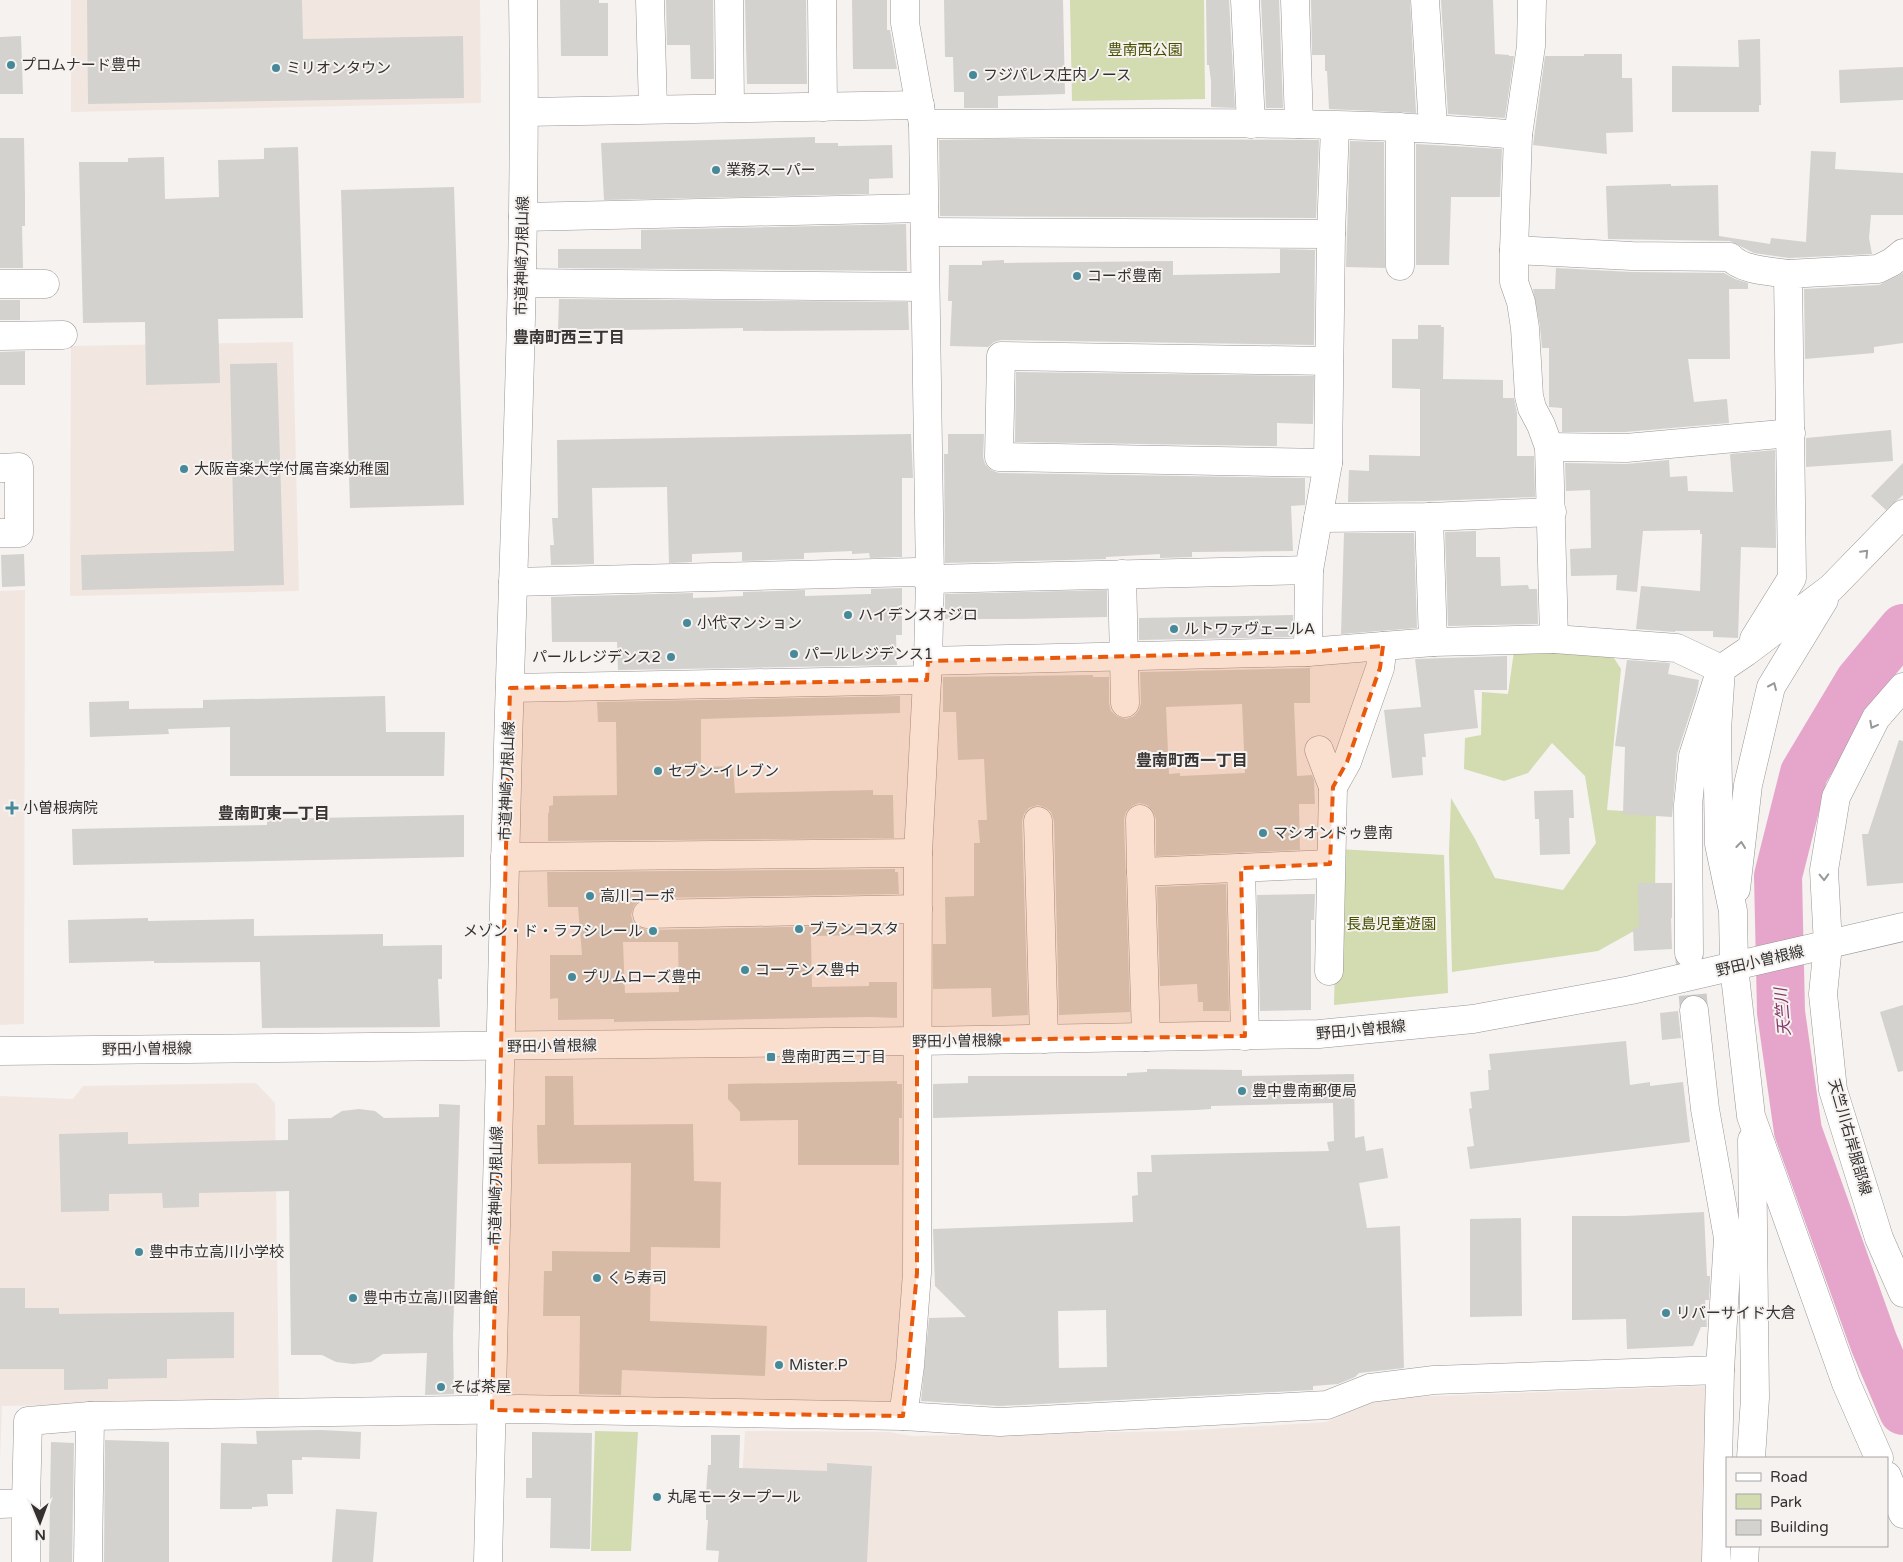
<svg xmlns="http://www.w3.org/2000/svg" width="1903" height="1562" viewBox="0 0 1903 1562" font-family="'Varela Round','Noto Sans JP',sans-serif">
<rect width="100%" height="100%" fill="#f5f2f0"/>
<!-- built -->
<g fill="#f2e6e0">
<path d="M71,0H480L481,103L71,112Z"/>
<path d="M293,342L299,591L70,596L71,346Z"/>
<path d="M25,590L24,1024L0,1025V591Z"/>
<path d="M256,1083L275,1103L279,1401L2,1406L0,1459V1096L73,1099L83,1086Z"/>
<path d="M1705,1386L1709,1390L1702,1562H737L745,1431L889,1432L912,1436L1177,1431L1326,1422L1381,1398Z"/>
</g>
<!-- green -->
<g fill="#d3dbb1">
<path d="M1070,0H1204L1205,99L1072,101Z"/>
<path d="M1514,651L1612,655L1621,669L1607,810L1656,813L1655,896L1650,922L1598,951L1452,972L1449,851L1451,798L1475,839L1495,878L1563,890L1596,843L1585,776L1552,743L1528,773L1504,781L1464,769L1465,738L1481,735L1482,692L1508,694Z"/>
<path d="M1338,849L1444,855L1448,993L1334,1005Z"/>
<path d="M595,1431L638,1432L631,1551H591Z"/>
</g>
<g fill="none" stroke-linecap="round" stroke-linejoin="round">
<!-- river -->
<path stroke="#e6a6cb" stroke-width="48" d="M1903,628L1859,681L1804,773L1778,876L1781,1012L1798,1131L1874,1343L1903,1411"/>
</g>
<!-- building -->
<g fill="#d3d2ce" fill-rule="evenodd">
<path d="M87,0H302L303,39L463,36L464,98L88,104Z"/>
<path d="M560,0H599V3H608V56H561Z"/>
<path d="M666,0H713L714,79H691L690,45H667Z"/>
<path d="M745,0H806L807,84H747Z"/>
<path d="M852,0H887V30H890L897,69H853Z"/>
<path d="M944,0H1063L1065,94L998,96V108H964V92H954L953,57H945Z"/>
<path d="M1206,0H1229L1235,108L1211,107V81L1209,65H1207Z"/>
<path d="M1261,0H1279L1283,108H1266Z"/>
<path d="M1311,0H1410L1416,113L1329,109L1327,71H1325V55H1312Z"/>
<path d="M1441,0H1493L1495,54L1509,55V56H1514L1505,118L1448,114Z"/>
<path d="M21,36L23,94H0V37Z"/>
<path d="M1760,39L1761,105H1759V112H1672V66L1739,67L1738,40Z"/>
<path d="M1584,54H1622V78H1632L1633,132L1606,133L1607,154L1533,145L1545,56H1584Z"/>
<path d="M1903,67V100L1840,103L1839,70Z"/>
<path d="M815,137V143H838V146L892,145L893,178L869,179V194L604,200L601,143Z"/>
<path d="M0,138H24L25,196V226H22L23,268H0Z"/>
<path d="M997,139L1319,140L1316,218L940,216L939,140Z"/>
<path d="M1350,141L1384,142L1385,268L1346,267Z"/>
<path d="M1416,144L1502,149L1500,197H1451L1449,265H1416Z"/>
<path d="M298,147L303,318L218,319L220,383L146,385L145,322L83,323L79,162H128V158L164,157L165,199L219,197L218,160L264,159V148Z"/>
<path d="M1811,151L1836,152L1835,169L1903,173V215H1871L1869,238L1872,254L1789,258L1754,253L1730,241L1608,239L1606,186L1671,184V186L1718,185L1719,236L1770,244L1771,238L1806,242Z"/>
<path d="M454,187L464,505L350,508L341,190Z"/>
<path d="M906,224L907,271L558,268V249H641V230Z"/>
<path d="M1280,249L1315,250L1314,345L1001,340L994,342L988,347L950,346L952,301H948L949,265H982V261L1004,260V263L1173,261V275L1280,273Z"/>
<path d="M1556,268L1631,272L1724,273L1735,279L1748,283V289H1729L1730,359H1688L1694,402L1727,399L1729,423L1625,432H1562V408L1549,407V348H1542L1540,326L1533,289H1555Z"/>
<path d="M1903,273V343L1874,347V353L1805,359L1804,289L1879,285Z"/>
<path d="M559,299L908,302L909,330L743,331V328L558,331Z"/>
<rect x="0" y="300" width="20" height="20"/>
<path d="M1418,325H1441V327H1444L1443,379L1503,380V398H1514L1517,413V456H1534L1535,497L1429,501L1348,502L1349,470L1369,471V455L1420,456V389L1392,388V339H1418Z"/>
<path d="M25,351V385H0V352Z"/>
<path d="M277,363L284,585L82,590L81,555L234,551L230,364Z"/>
<path d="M1016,372L1314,376L1313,424L1277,423V446L1015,442Z"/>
<path d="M1891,430L1893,461L1806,467V438Z"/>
<path d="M911,434L913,478H902V557L870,558L869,553L852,554V551L804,553V559L742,561V552L692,554V562L669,563L667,487L592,488L594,564L551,565L550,545H554L552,518H558L557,440Z"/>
<path d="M948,434H984L983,457L985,464L991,470L999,473L1305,478V505L1291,506L1293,551L1192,552V557L1160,558V554L1106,557V559L945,563L944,454H948Z"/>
<path d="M1775,450L1776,548L1741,547L1738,638L1713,637V631H1675V632L1636,629L1641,586L1700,591L1702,534H1700V530L1643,531L1637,592L1616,590L1617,575L1571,576L1570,549L1591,548L1590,490L1566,491L1565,463L1626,464L1669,460L1670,477L1687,476L1688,491L1733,492L1730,454Z"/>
<path d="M1903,463V495L1886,510L1871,496Z"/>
<path d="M1476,531V557H1500L1501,586L1528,585L1529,589H1537L1538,624L1448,626L1445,532Z"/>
<path d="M1344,533H1414L1417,628L1341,634Z"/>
<path d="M24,554L25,586L2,587L1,555Z"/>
<path d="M902,588V635H896L897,665L618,670L617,642H552L551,597L693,593V598L743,596V592L805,590V596L871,594V589Z"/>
<path d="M1107,590V617L1012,619H945V594Z"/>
<path d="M1293,615V637L1139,640V618Z"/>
<path d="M1507,656V690H1474L1478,728L1424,734L1426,757H1422L1423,775L1392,778L1384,710L1421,707L1415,659Z"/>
<path d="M1627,660L1670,663L1668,674L1699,680L1697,692L1677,754L1672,817L1623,814L1625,747L1615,746Z"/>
<path d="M1310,668V703H1294L1297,776L1312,775L1314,780L1315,804H1299L1300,850L1156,856V819L1153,811L1147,805L1139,803L1132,806L1126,812L1124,819L1130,1012L1059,1015L1054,821L1051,812L1046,808L1038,805L1029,808L1024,814L1022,821L1028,1015L992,1017L991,988L933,989V944H946L945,897L974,896V843H980L978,820H987L984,759L958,760L956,712H943V677L1093,675V677H1109V703L1111,711L1117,716L1126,719L1134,716L1139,710L1141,703L1140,672ZM1242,704L1245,773L1180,776V773L1169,774L1166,707Z"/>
<path d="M385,696L386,732H445L444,776H230V727L168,729L169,734L90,737L89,702L129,701V709L203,708V700Z"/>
<path d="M900,696V713L701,719V767L733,766L735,793L873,790V795H893L894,838L548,841V813H549V806L553,805V796L617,795L616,722H598L597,702Z"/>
<path d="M1899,740L1903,741V883L1867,886L1862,834H1868Z"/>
<path d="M1573,790L1574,818H1569L1570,854L1540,855L1539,819H1535L1534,791Z"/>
<path d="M464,815V857L73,865L72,829L267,825V819Z"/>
<path d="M895,869V872H898L899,894L647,898L639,900L634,906L631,915L633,922L639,927L647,930L874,925V935L811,936L812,987L869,986V982H897V1018L869,1017L614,1022V1019L558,1020V998L550,999V955H582L578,907H548L547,872ZM623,942H678L679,992L625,993Z"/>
<path d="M1638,883H1672V918H1671L1672,949L1634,951L1633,928L1639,927Z"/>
<path d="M1226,884L1229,1011H1203V1002H1198L1197,984L1160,986L1157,887Z"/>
<path d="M1315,894L1314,920H1311V1010L1260,1011L1257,895Z"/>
<path d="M148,918V921L254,919V936L383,934V946L442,945V979H438L440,1027L262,1028L260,962L154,963V961L69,963L68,920Z"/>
<path d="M1903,1005V1071L1898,1072L1880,1012Z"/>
<path d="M1678,1011L1681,1038L1662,1040L1660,1013Z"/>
<path d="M1626,1041L1630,1085L1650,1082V1086L1683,1082L1690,1142L1470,1169L1467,1147L1474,1146L1469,1109L1472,1108L1470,1092L1488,1090L1489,1089L1488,1070H1491L1489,1054Z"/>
<path d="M1147,1069L1242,1070V1076L1354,1074L1355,1138L1364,1136L1366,1151L1383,1148L1388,1178L1359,1183L1367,1228L1400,1226L1404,1368L1359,1373L1355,1377L1338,1384L1313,1386V1390L1000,1406L921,1401L929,1318L966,1317L935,1286L933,1229L1133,1222L1132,1196L1138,1195L1137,1172H1152L1151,1155L1329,1151L1327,1142L1334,1141L1333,1103L1211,1106V1109L1196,1110L933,1118V1084L968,1083V1076H1127V1073L1147,1072ZM1106,1310L1107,1367L1059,1368L1058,1311Z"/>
<path d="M545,1076H573L574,1125L693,1124L694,1181L721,1182L720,1248L651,1247L650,1321L767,1326L765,1376L622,1370L621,1395L579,1394L580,1316H543L544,1271H552V1251L630,1252L631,1163L538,1164L537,1125H545Z"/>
<path d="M897,1081V1084H902V1118H899V1165H798V1120L740,1121V1112L728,1099V1084Z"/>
<path d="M439,1104L460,1105L453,1337L454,1394L425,1395L427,1353L383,1354L371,1362L353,1364L336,1362L322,1355H291L289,1191L199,1193V1207L163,1208L162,1193L109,1194V1211L61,1212L59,1134L128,1132V1144L288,1140V1119L331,1118L342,1111L359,1109L375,1111L384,1118L439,1117Z"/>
<path d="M1704,1212L1707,1276H1710V1279L1709,1300H1705L1707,1327H1701L1693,1346L1627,1349L1626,1319L1572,1320V1216H1626Z"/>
<path d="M1521,1218L1522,1316L1470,1317V1219Z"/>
<path d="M0,1288H25V1308H59V1314L234,1312V1358L167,1359V1378L108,1379V1389L64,1390V1369H0Z"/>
<path d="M321,1430L361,1432L360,1459L302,1457V1460H292L293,1494H267L268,1506L252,1507V1509H220L221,1443L257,1444L256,1431Z"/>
<path d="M532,1432L592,1433L590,1549L550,1548L551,1498H526V1478H532Z"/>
<path d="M711,1435H740L739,1468L827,1471V1463L872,1466L867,1562H718L719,1551L706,1550L708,1520H706V1493L708,1465H711Z"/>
<path d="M105,1440L169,1442V1562H104Z"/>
<path d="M51,1442L74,1443L72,1562H49Z"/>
<path d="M336,1509L377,1512L373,1562H332Z"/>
</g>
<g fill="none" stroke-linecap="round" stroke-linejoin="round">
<!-- minor-tunnel -->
<path stroke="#ceccca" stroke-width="28" stroke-dasharray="28 14" stroke-linecap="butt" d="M1689,953L1694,1010"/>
<!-- minor casing -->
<g stroke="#999594" stroke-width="29">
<g id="minor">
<path d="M650,0L653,109"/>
<path d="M729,0L730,108"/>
<path d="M822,0L823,107"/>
<path d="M1245,0L1251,124"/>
<path d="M1295,0L1299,124"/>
<path d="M1425,0L1433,127"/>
<path d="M1532,0L1531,46L1518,135L1514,250V282L1521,302L1525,328L1529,396L1532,408L1541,425L1549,447L1554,639L1677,648L1721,669L1693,756L1688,805L1689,953"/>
<path d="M525,112L920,105"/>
<path d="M923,124C1121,124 1321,118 1518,135"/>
<path d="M1400,127V266"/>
<path d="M523,217L924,208"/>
<path d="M925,232L1331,234"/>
<path d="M1514,250L1632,256L1730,257C1743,271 1770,271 1788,274"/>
<path d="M522,283L925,287"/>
<path d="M0,284H45"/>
<path d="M0,336L63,335"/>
<path d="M1549,447L1626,448L1791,433"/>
<path d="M1328,463L999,457L1001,356L1329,361"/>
<path d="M0,468L19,467V533H0"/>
<path d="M1429,517L1433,642"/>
<path d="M1318,518L1429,517L1552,512"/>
<path d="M1122,574L1125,703"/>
<path d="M513,582L917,572L930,579L1309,570"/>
<path d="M1754,639L1792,578L1788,274L1878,269L1892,262L1903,253"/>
<path d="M1308,652L1309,570L1328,463L1331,234L1335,126"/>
<path d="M928,661L1308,652L1433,642L1554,639"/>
<path d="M1903,687L1876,718L1836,797L1824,870L1828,945L1823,994L1833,1090L1879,1238L1903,1293"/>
<path d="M510,688L927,680"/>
<path d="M1319,750L1333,787L1347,762L1380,668L1383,646"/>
<path d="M1140,819L1141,872"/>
<path d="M1038,821L1044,1039"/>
<path d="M505,857L918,853"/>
<path d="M1241,868L1245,1036"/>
<path d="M1736,889L1748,785L1771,687L1824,600"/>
<path d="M647,914L918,909"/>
<path d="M1329,971L1333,787"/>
<path d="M1694,1010L1705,1109L1728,1238L1720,1370L1716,1562"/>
<path d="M1146,1037L1141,872L1330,864"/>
<path d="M0,1051L917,1041L1319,1034L1473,1019L1631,990L1903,927"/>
<path d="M903,1416L910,1366L917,1273L918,853L928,661L930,579L923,124L905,23V0"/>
<path d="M1751,1458L1755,1398L1752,1140"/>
<path d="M1879,1458L1846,1383L1751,1116L1734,967L1733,911L1719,844L1717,730L1721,669L1746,652L1831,588L1903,514"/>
<path d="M1887,1476L1903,1514"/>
<path d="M26,1503V1562"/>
<path d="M0,1504L26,1503L28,1421L90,1416L519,1409L903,1416L1000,1422L1327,1405L1370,1388L1434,1380L1720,1370"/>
<path d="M88,1562L90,1416"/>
<path d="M488,1562C495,1290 500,1018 508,746C515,497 527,249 523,0"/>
<path d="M1744,1562L1745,1546"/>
</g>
</g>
<!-- minor -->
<use href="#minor" stroke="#fff" stroke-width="28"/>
</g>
<!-- one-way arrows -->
<defs><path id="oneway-chevron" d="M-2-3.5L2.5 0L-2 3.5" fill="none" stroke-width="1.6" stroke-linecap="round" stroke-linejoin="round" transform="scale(1.25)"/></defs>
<g stroke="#999898">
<use href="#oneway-chevron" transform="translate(1865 553) rotate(-46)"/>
<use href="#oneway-chevron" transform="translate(1773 686) rotate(-66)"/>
<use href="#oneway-chevron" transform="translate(1873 725) rotate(118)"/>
<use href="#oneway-chevron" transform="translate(1741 845) rotate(-83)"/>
<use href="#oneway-chevron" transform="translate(1824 877) rotate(88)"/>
</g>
<!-- marked area -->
<path fill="#e8590c" fill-opacity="0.2" stroke="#e8590c" stroke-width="4" stroke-dasharray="10 6" stroke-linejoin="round" d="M1383,646L1380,668L1347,762L1333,787L1330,864L1241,868L1245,1036L917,1041V1273L903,1416L492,1410L510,688L927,680L928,661L1308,652Z"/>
<!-- markers -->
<g fill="#468999" stroke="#f5f2f0" stroke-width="2">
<circle cx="11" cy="65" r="5"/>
<circle cx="276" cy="68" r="5"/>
<circle cx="973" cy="75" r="5"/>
<circle cx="716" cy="170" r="5"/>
<circle cx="1077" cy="276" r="5"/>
<circle cx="184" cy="469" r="5"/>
<circle cx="848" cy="615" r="5"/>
<circle cx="687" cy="623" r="5"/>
<circle cx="1174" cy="629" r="5"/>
<circle cx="794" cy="654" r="5"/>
<circle cx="671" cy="657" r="5"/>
<circle cx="658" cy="771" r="5"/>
<path d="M9.5 800.5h5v5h5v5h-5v5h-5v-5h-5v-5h5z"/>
<circle cx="1263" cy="833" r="5"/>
<circle cx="590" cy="896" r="5"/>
<circle cx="799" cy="929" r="5"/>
<circle cx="653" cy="931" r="5"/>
<circle cx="745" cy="970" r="5"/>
<circle cx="572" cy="977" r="5"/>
<rect x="766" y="1052" width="10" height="10" rx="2.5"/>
<circle cx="1242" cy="1091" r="5"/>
<circle cx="139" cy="1252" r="5"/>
<circle cx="597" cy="1278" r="5"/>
<circle cx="353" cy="1298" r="5"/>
<circle cx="1666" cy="1313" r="5"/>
<circle cx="779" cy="1365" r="5"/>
<circle cx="441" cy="1387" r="5"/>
<circle cx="657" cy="1497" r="5"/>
</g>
<g text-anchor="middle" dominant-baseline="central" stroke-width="4" stroke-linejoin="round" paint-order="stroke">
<!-- park labels -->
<g font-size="15" fill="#485000" stroke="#f5f2f0">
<text x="1145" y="50">豊南西公園</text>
<text x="1391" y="924">長島児童遊園</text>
</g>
<!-- poi labels -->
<g font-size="15" fill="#333231" stroke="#f5f2f0" text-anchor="start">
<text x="21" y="65">プロムナード豊中</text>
<text x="286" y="68">ミリオンタウン</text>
<text x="983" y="75">フジパレス庄内ノース</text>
<text x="726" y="170">業務スーパー</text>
<text x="1087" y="276">コーポ豊南</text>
<text x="194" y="469">大阪音楽大学付属音楽幼稚園</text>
<text x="858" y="615">ハイデンスオジロ</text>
<text x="697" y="623">小代マンション</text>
<text x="1184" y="629">ルトワァヴェールA</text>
<text x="804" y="654">パールレジデンス1</text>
<text x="661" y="657" text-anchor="end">パールレジデンス2</text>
<text x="668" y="771">セブン-イレブン</text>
<text x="23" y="808">小曽根病院</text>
<text x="1273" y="833">マシオンドゥ豊南</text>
<text x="600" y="896">高川コーポ</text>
<text x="809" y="929">ブランコスタ</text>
<text x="643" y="931" text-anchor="end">メゾン・ド・ラフシレール</text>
<text x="755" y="970">コーテンス豊中</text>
<text x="582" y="977">プリムローズ豊中</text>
<text x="781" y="1057">豊南町西三丁目</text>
<text x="1252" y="1091">豊中豊南郵便局</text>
<text x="149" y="1252">豊中市立高川小学校</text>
<text x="607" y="1278">くら寿司</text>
<text x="363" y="1298">豊中市立高川図書館</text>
<text x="1676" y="1313">リバーサイド大倉</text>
<text x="789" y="1365">Mister.P</text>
<text x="451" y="1387">そば茶屋</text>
<text x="667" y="1497">丸尾モータープール</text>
</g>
<!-- street labels -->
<g font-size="15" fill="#333231" stroke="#f5f2f0">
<text transform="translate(522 256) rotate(-89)">市道神崎刀根山線</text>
<text transform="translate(507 781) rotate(-88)">市道神崎刀根山線</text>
<text transform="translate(1760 961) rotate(-13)">野田小曽根線</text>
<text transform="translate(1361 1030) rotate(-5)">野田小曽根線</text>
<text transform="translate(957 1041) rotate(-1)">野田小曽根線</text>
<text transform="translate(552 1046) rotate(-1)">野田小曽根線</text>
<text transform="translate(147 1049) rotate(-1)">野田小曽根線</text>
<text transform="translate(1850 1137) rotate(74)">天竺川右岸服部線</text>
<text transform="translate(496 1186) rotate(-89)">市道神崎刀根山線</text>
</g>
<!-- neighbourhood labels -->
<g font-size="16" font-weight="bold" fill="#393635" stroke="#f5f2f0">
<text x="569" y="338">豊南町西三丁目</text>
<text x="1192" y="761">豊南町西一丁目</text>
<text x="274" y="814">豊南町東一丁目</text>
</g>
<!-- water labels -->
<g font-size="16" font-style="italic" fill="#823767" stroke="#f5f2f0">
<text transform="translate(1783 1012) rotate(-95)">天竺川</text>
</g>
</g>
<!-- legend -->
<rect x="1726" y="1457" width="162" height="90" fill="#f5f2f0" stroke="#a7a5a4"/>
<rect x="1736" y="1473" width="25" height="8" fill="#ffffff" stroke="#a7a5a4"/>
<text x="1770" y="1482" font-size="15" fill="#333231">Road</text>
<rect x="1736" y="1494" width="25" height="15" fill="#d3dbb1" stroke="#a7a5a4"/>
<text x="1770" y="1507" font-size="15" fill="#333231">Park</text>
<rect x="1736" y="1520" width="25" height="15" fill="#d3d2ce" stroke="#a7a5a4"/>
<text x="1770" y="1532" font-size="15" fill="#333231">Building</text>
<!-- north arrow -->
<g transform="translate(40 1522) rotate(179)" stroke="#f5f2f0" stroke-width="4" paint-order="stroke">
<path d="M0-4L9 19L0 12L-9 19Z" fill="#333231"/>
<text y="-8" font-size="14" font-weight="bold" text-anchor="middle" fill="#333231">N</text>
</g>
</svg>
